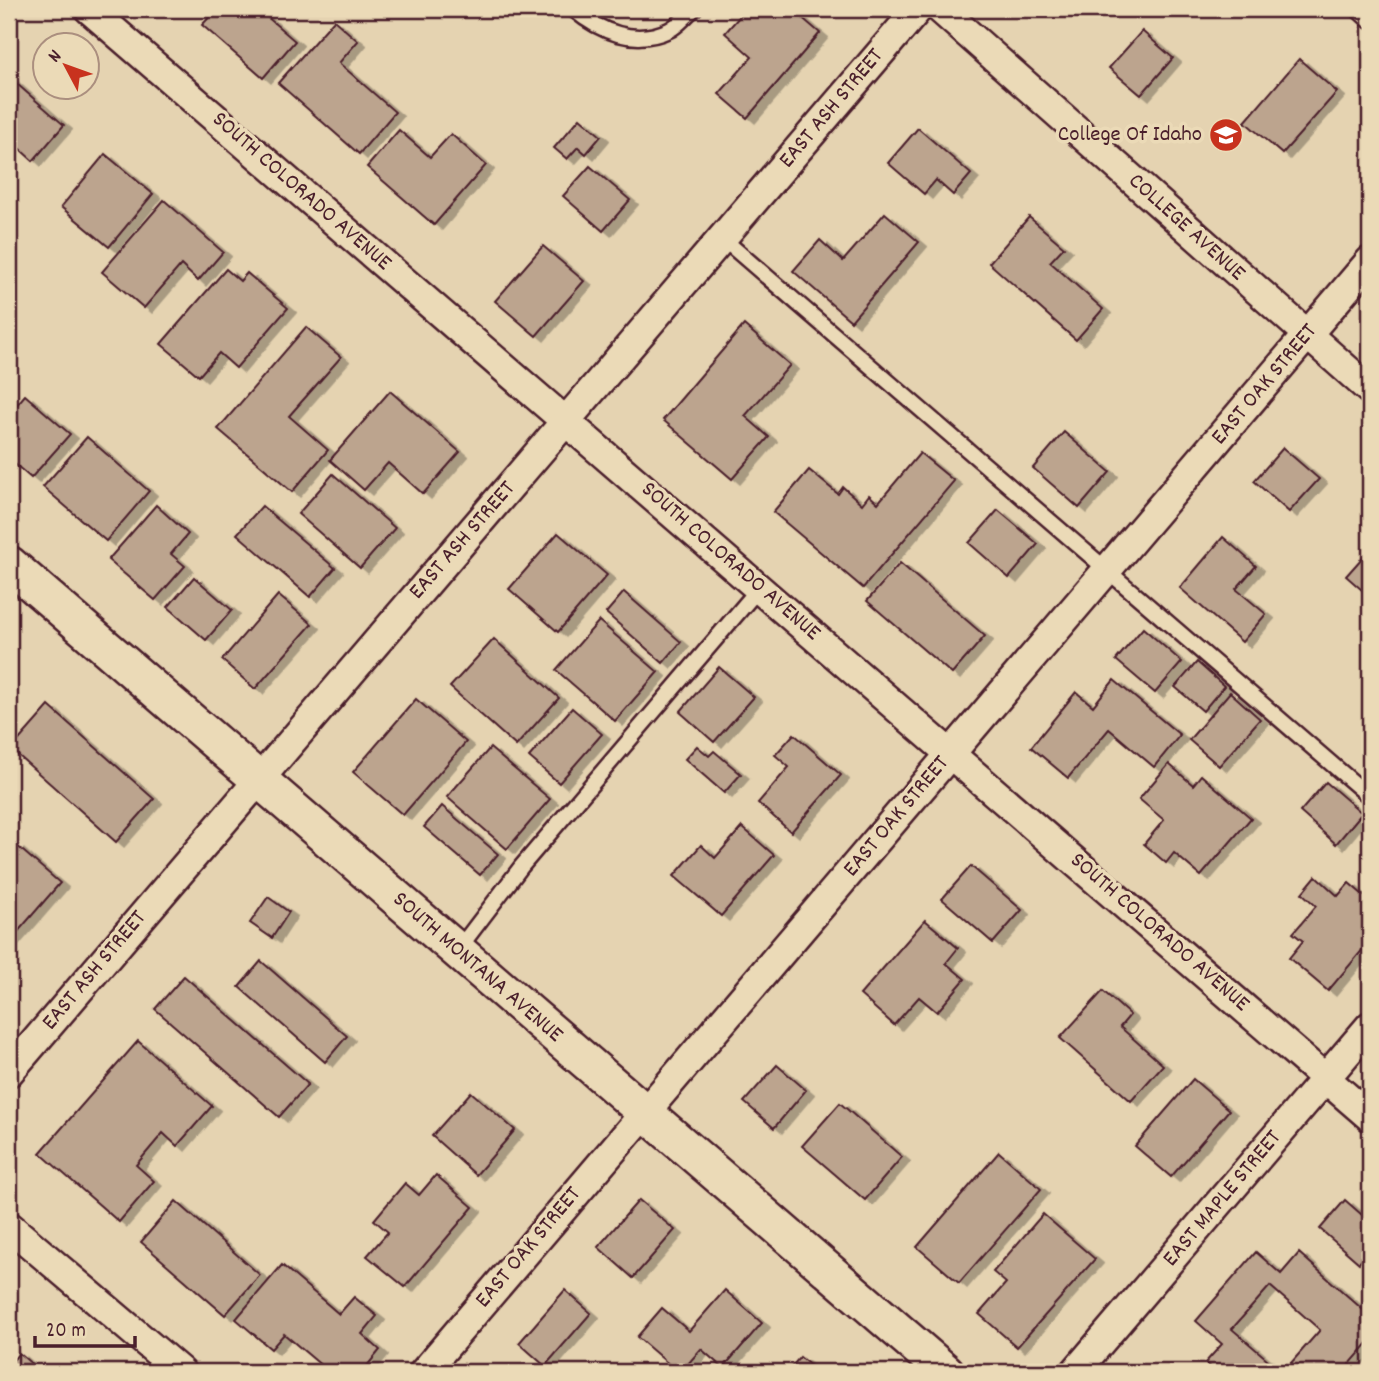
<svg xmlns="http://www.w3.org/2000/svg" width="1379" height="1381" viewBox="0 0 1379 1381" font-family="Dekko,sans-serif">
<defs>
<filter id="shadow"><feDropShadow dx="8" dy="4.5" stdDeviation="0" flood-color="#0004"/></filter>
</defs>
<rect width="100%" height="100%" fill="#e5d3b1"/>
<filter id="ink" filterUnits="userSpaceOnUse"><feTurbulence type="fractalNoise" baseFrequency=".0143" numOctaves="2"/><feDisplacementMap in="SourceGraphic" scale="14" xChannelSelector="R" yChannelSelector="G"/><feConvolveMatrix kernelMatrix="1 2 1 2 8 2 1 2 1" color-interpolation-filters="sRGB"/></filter>
<g filter="url(#ink)">
<!-- building -->
<g fill="#bca48e" stroke="#4a1f2b" stroke-width="2" filter="url(#shadow)">
<path d="M217,9H258L295,41L263,78L202,25Z"/>
<path d="M746,9H792L820,33L747,118L719,94L752,57L725,33Z"/>
<path d="M334,20L358,41L339,63L395,112L359,154L278,83Z"/>
<path d="M1142,31L1173,58L1141,95L1109,68Z"/>
<path d="M1299,59L1337,92L1282,154L1245,122Z"/>
<path d="M9,77L64,125L33,161L9,139Z"/>
<path d="M580,118L601,136L586,154L578,147L567,159L554,148Z"/>
<path d="M918,128L971,174L953,195L936,180L924,194L888,163Z"/>
<path d="M399,130L430,157L451,134L486,165L434,225L367,167Z"/>
<path d="M105,154L153,194L109,247L61,207Z"/>
<path d="M590,166L630,200L603,231L563,196Z"/>
<path d="M164,200L223,252L198,281L181,265L144,308L102,272Z"/>
<path d="M885,213L919,242L851,321L793,271L820,240L843,261Z"/>
<path d="M1029,217L1064,247L1050,262L1103,309L1076,340L989,263Z"/>
<path d="M543,246L584,281L536,336L495,301Z"/>
<path d="M226,269L240,281L247,273L288,308L236,368L219,353L199,376L161,344Z"/>
<path d="M744,325L790,365L745,416L769,437L732,479L663,420Z"/>
<path d="M306,327L341,357L289,416L328,450L292,492L218,429Z"/>
<path d="M390,391L460,452L423,494L388,463L364,490L330,460Z"/>
<path d="M25,395L70,434L31,478L9,459V414Z"/>
<path d="M1064,432L1110,472L1079,508L1033,468Z"/>
<path d="M87,437L149,491L106,541L43,487Z"/>
<path d="M1283,448L1319,479L1289,512L1254,481Z"/>
<path d="M920,453L954,481L863,588L773,512L809,470L838,494L843,487L862,504L869,495L878,503Z"/>
<path d="M333,474L395,528L360,568L298,514Z"/>
<path d="M156,505L188,534L171,554L185,566L155,600L108,560Z"/>
<path d="M262,506L335,568L310,597L237,534Z"/>
<path d="M998,510L1038,544L1009,578L969,543Z"/>
<path d="M558,533L607,575L558,632L509,589Z"/>
<path d="M1223,537L1256,566L1236,589L1266,614L1242,642L1180,588Z"/>
<path d="M1370,549V597L1346,576Z"/>
<path d="M900,563L985,636L952,674L867,601Z"/>
<path d="M194,577L232,610L206,640L168,607Z"/>
<path d="M624,592L681,642L663,663L606,613Z"/>
<path d="M278,595L312,624L255,689L222,660Z"/>
<path d="M599,621L658,672L615,721L556,670Z"/>
<path d="M1143,628L1182,662L1155,693L1116,660Z"/>
<path d="M494,639L559,698L516,746L450,687Z"/>
<path d="M1197,662L1224,686L1203,711L1175,687Z"/>
<path d="M719,667L754,697L714,742L680,712Z"/>
<path d="M1114,680L1180,735L1154,767L1109,729L1068,778L1031,747L1076,692L1093,706Z"/>
<path d="M1230,692L1260,719L1219,766L1189,740Z"/>
<path d="M416,699L466,742L403,815L353,772Z"/>
<path d="M49,706L154,799L116,842L11,749Z"/>
<path d="M572,708L602,734L559,783L529,757Z"/>
<path d="M794,734L841,775L791,832L758,803L789,767L775,755Z"/>
<path d="M697,746L709,756L714,751L741,774L724,793L685,759Z"/>
<path d="M490,748L550,799L507,849L447,797Z"/>
<path d="M1169,764L1193,785L1201,775L1251,818L1201,876L1174,853L1166,863L1144,844L1164,820L1139,799Z"/>
<path d="M1326,782L1362,813L1336,844L1300,812Z"/>
<path d="M442,806L498,854L480,875L424,827Z"/>
<path d="M742,827L774,855L721,916L674,876L701,845L715,858Z"/>
<path d="M16,845L60,883L9,942V853Z"/>
<path d="M971,866L1022,910L993,943L942,899Z"/>
<path d="M1316,876L1338,896L1349,883L1370,901V941L1328,991L1289,958L1303,941L1293,933L1316,906L1302,893Z"/>
<path d="M268,897L289,912L272,938L250,923Z"/>
<path d="M925,920L958,948L946,963L965,979L937,1012L919,997L894,1025L860,995Z"/>
<path d="M261,961L347,1036L325,1062L239,987Z"/>
<path d="M184,976L308,1084L279,1117L155,1009Z"/>
<path d="M1103,991L1130,1015L1120,1027L1163,1065L1131,1101L1060,1038Z"/>
<path d="M138,1041L212,1106L177,1146L163,1133L136,1165L154,1181L119,1222L40,1153Z"/>
<path d="M777,1065L806,1090L774,1128L744,1102Z"/>
<path d="M1193,1079L1229,1110L1171,1177L1135,1146Z"/>
<path d="M471,1092L515,1130L476,1175L432,1136Z"/>
<path d="M840,1103L902,1157L865,1200L802,1146Z"/>
<path d="M999,1152L1041,1189L959,1283L917,1247Z"/>
<path d="M436,1175L473,1207L405,1287L367,1256L388,1232L374,1220L405,1183L419,1195Z"/>
<path d="M639,1200L675,1230L633,1278L598,1247Z"/>
<path d="M1345,1200L1370,1222V1250L1359,1263L1320,1229Z"/>
<path d="M176,1201L260,1275L225,1315L141,1242Z"/>
<path d="M1043,1214L1095,1259L1017,1347L979,1314L1006,1283L993,1272Z"/>
<path d="M1256,1252L1281,1274L1299,1253L1370,1316V1341L1343,1372H1302L1291,1363L1320,1330L1270,1286L1232,1329L1282,1372H1216L1205,1363L1222,1344L1196,1321Z"/>
<path d="M282,1265L339,1314L354,1297L377,1316L362,1334L380,1350L362,1372H329L284,1334L271,1349L236,1319Z"/>
<path d="M565,1290L591,1313L545,1366L519,1343Z"/>
<path d="M725,1290L762,1323L723,1368L701,1349L681,1372H678L637,1337L662,1308L689,1331Z"/>
<path d="M19,1353L41,1372H9V1365Z"/>
<path d="M800,1357L818,1372H787Z"/>
</g>
<g fill="none" stroke-linecap="round" stroke-linejoin="round">
<!-- service casing -->
<g stroke="#4a1f2b" stroke-width="19">
<g id="service">
<path d="M573,9C600,32 635,46 669,30C678,26 686,15 694,9"/>
<path d="M1357,9L1370,21"/>
<path d="M722,238L1370,797"/>
<path d="M457,951L521,867L760,587"/>
</g>
</g>
<!-- minor casing -->
<g stroke="#4a1f2b" stroke-width="33">
<g id="minor">
<path d="M89,9L1370,1117"/>
<path d="M940,9L1370,390"/>
<path d="M9,1072L918,9"/>
<path d="M9,1226L181,1372"/>
<path d="M424,1372L1370,261"/>
<path d="M1075,1372L1370,1026"/>
</g>
</g>
<!-- tertiary casing -->
<g stroke="#4a1f2b" stroke-width="40">
<path id="tertiary" d="M9,564L946,1372"/>
</g>
<!-- service -->
<use href="#service" stroke="#ebdab7" stroke-width="14"/>
<!-- minor -->
<use href="#minor" stroke="#ebdab7" stroke-width="28"/>
<!-- tertiary -->
<use href="#tertiary" stroke="#ebdab7" stroke-width="35"/>
</g>
</g>
<!-- icons -->
<defs>
<g id="university-disc" transform="scale(1.75)"><circle r="9.5" fill="#c8321e" stroke="#ebdab7"/><path d="M0-5L7-2L0 1L-7-2ZM-4 1L0 2.5L4 1V4Q0 6-4 4Z" fill="#fff"/></g>
</defs>
<g fill-rule="evenodd">
<use href="#university-disc" x="1226" y="135"/>
</g>
<g text-anchor="middle" dominant-baseline="central" stroke-width="7" stroke-linejoin="round" paint-order="stroke">
<!-- street labels -->
<g font-size="23" fill="#4a1f2b" stroke="#ebdab7">
<text transform="translate(832 109) rotate(-50)">EAST ASH STREET</text>
<text transform="translate(301 192) rotate(41)">SOUTH COLORADO AVENUE</text>
<text transform="translate(1186 228) rotate(42)">COLLEGE AVENUE</text>
<text transform="translate(1265 385) rotate(-50)">EAST OAK STREET</text>
<text transform="translate(463 541) rotate(-49)">EAST ASH STREET</text>
<text transform="translate(730 562) rotate(41)">SOUTH COLORADO AVENUE</text>
<text transform="translate(897 817) rotate(-50)">EAST OAK STREET</text>
<text transform="translate(1159 933) rotate(41)">SOUTH COLORADO AVENUE</text>
<text transform="translate(477 968) rotate(41)">SOUTH MONTANA AVENUE</text>
<text transform="translate(95 971) rotate(-50)">EAST ASH STREET</text>
<text transform="translate(1223 1199) rotate(-50)">EAST MAPLE STREET</text>
<text transform="translate(529 1248) rotate(-50)">EAST OAK STREET</text>
</g>
<!-- poi labels -->
<g font-size="23" fill="#4a1f2b" stroke="#ebdab7" text-anchor="end">
<text x="1202" y="135">College Of Idaho</text>
</g>
</g>
<!-- margin -->
<rect width="1379" height="1381" fill="none" stroke="#ebdab7" stroke-width="35"/>
<rect x="18" y="18" width="1344" height="1346" fill="none" stroke="#4a1f2b" stroke-width="2.5" filter="url(#ink)"/>
<!-- north arrow -->
<g transform="translate(66 66) rotate(311)"><circle r="33" fill="#ebdab7" stroke="#ab8f7f" stroke-width="2"/>
<path d="M0-5L12 26L0 18L-12 26Z" fill="#c8321e"/>
<text y="-10" font-size="19" font-weight="bold" text-anchor="middle" fill="#4a1f2b">N</text>
</g>
<!-- scale -->
<path d="M35 1336v10h100v-10" fill="none" stroke="#4a1f2b" stroke-width="3.5"/>
<text x="46" y="1336" font-size="21" fill="#4a1f2b" stroke="#ebdab7" stroke-width="5" paint-order="stroke">20 m</text>
</svg>
